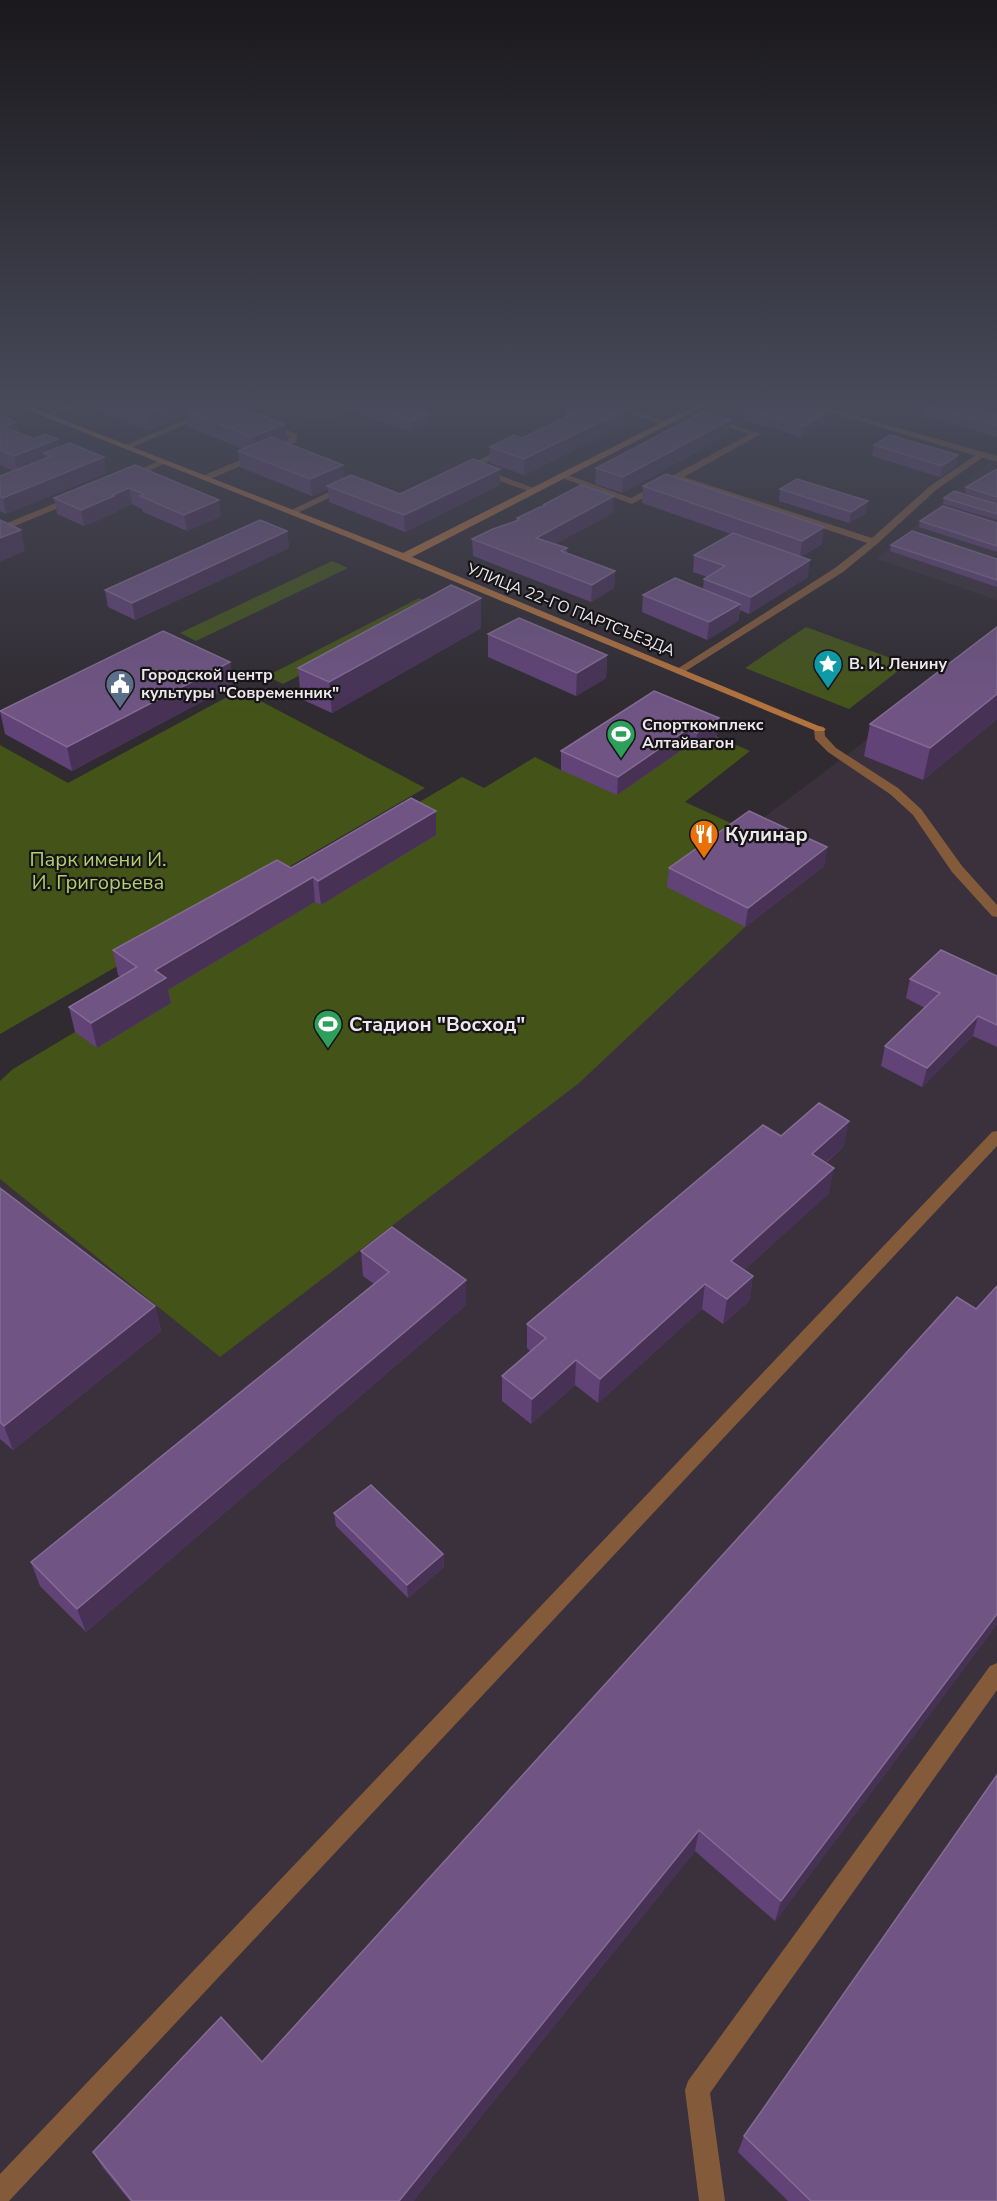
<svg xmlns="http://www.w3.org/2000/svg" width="997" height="2201" viewBox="0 0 997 2201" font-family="'Nunito Sans',sans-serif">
<rect width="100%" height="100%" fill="#302b31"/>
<!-- built -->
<g fill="#3b313c">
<path d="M255,401H294L338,416L318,422Z"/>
<path d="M990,461L997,463V600L877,559Z"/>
<path d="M997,642V2201H0V1179L220,1357L747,830Z"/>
</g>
<!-- green -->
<g fill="#445419">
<path d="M332,561L348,568L196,641L180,633Z"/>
<path d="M419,598L434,605L283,684L267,676Z"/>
<path d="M806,627L907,664L849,709L745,668Z"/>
<path d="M240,690L425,788L0,1034V745L68,783Z"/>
<path d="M653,709L750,751L685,802L824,866L745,927L579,1083L220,1357L0,1179V1081L13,1069L142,992L118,975L280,884L462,777L484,788L535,757L561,770Z"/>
</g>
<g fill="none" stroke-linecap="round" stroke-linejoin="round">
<!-- lane -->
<g fill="#835b3b" fill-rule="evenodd">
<path d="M79,401H90L50,417L43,415Z"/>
<path d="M593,401H604L671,423L664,425Z"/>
<path d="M685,410L761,434L684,477L872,538L930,486L979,453L986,455L936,490L877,544L843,572L681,674L676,671L677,669L835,568L867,543L677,480L632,504L557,476L565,474L631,498L750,434L685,414Z"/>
<path d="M203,412L210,414L128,449L121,447Z"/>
<path d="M266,424H272L297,434L296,442L208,480H202V476L288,440L289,437L266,428Z"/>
<path d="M507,446L510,447V451L466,472L459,470Z"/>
<path d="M477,469H483L539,490L531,492L477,473Z"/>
<path d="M342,486L350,488L295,514L287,512Z"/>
<path d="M820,726L824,727L825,736L836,748L898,788L921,809L962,866L997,905V917L992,916L952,872L913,815L890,794L828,752L815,739L814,729Z"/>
<path d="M997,1131V1146L9,2201H0V2174L992,1132Z"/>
<path d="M997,1663V1690L710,2093L725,2201H699L685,2090L688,2081L990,1666Z"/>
</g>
<!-- street -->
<g fill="#835b3b" fill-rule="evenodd">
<path d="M792,401H804L997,456V462Z"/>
<path d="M161,460L168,462L131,479L123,477Z"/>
<path d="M75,495L80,498L78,500L0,532V526Z"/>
</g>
<!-- secondary -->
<path fill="#b3733e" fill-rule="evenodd" d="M5,401H15L403,553L704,401H714L412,557L826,729L824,731H816L352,539Z"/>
</g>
<!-- wall -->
<g fill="#614378">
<path d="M87,401H173L179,403L181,418L149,431L88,407Z"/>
<path d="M349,401H452L426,411L430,413V423L410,432L349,410Z"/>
<path d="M633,401H672L657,408Z"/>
<path d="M923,405L997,414V437L921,415Z"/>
<path d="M745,409L824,424L801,437L744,420Z"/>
<path d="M567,410H625V425L524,475L490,463V447L522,438L567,417Z"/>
<path d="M186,411L285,424L286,440L282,442L343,465L344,478L400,494L500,469V485L405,532L329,502L328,489L312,496L240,467L238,451L243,449L188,427Z"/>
<path d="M0,417L16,422L18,432L34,439H58L59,447L104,457L106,473L6,514L0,511V476L14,471L0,465Z"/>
<path d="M728,435L622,493L595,484L596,468Z"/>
<path d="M874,445L958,455L956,466L940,477L872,456Z"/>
<path d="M135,465L221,516L187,531L143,512L142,509L132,504L116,511L117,512L84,526L57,514L54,498Z"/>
<path d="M997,470V503L965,493L966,487Z"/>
<path d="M643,486L822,544L801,557L808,577L749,614L740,610L738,621L707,640L642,612L643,595L703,589L704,579L707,577L693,572L694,555L731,534L642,503Z"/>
<path d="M780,489L866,513L849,523L779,501Z"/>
<path d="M944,498L997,504V520L943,504Z"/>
<path d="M543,505L613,513L555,544L567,548V553L615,571L614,588L591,602L473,556L472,539L517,520V518L543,507Z"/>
<path d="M920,521L997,523V552L919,527Z"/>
<path d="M287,531L289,548L135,620L108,607L105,590Z"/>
<path d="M891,545L997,559V587L890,551Z"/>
<path d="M481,598V628L332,713L301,699L298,668Z"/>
<path d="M997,627V719L923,780L864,756L870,724Z"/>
<path d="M488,634L607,655L606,678L576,696L488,657Z"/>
<path d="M230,662L233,685L72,771L5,734L0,711Z"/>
<path d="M654,691L717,736L695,751L686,747L617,795L561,770V751Z"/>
<path d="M436,811V835L321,905L315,902L168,990L171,1003L97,1048L75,1032L69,1007L121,977L118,975L113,950L291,868Z"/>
<path d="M827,847L824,866L745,927L667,887L669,868Z"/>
<path d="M997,976V1047L973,1036L922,1087L881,1066L885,1046L925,1008L906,998L910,979Z"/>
<path d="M781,1136L844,1146L826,1163L829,1193L744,1270L753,1276L749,1301L723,1324L702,1309L598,1403L575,1385L531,1424L502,1401V1376L531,1352L527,1348V1324Z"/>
<path d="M0,1188L155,1306L161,1331L13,1450L0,1439Z"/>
<path d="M361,1251L466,1280V1305L86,1632L40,1586L31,1562L374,1284L363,1276Z"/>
<path d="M997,1286V1624L775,1921L695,1851L413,2201H130L103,2168L93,2152L262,2062L976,1309Z"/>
<path d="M334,1513L443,1554L444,1567L408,1598L336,1526Z"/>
<path d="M744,2136L997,2201H788L738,2152Z"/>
</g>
<!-- shaded-wall -->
<g fill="#473256">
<path d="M427,401H452L413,417V407Z"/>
<path d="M658,401H672L657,408Z"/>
<path d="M179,403L181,418L149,431L146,415Z"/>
<path d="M625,410V425L524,475V459Z"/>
<path d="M430,413V423L410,432V421Z"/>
<path d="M826,413L824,424L801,437L803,426Z"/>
<path d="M730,420L728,435L622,493L623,477Z"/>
<path d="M16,422L20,438L4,427Z"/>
<path d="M285,424L286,440L254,453L252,437Z"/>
<path d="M58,439L61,455L52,456L44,453L46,461L18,472L14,456Z"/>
<path d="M958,455L956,466L940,477L942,466Z"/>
<path d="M104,457L106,473L6,514L3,498Z"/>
<path d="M343,465L344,481L327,486L328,489L312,496L310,479Z"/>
<path d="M500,469V485L405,532L404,515Z"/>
<path d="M129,488L132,504L116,511L117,512L84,526L81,510Z"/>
<path d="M614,496L613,513L535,555L536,538Z"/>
<path d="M219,500L221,516L187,531L184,515Z"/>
<path d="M868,501L866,513L849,523L851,512Z"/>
<path d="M824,527L822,544L800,558L802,541Z"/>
<path d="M21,530L25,551L0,562V538Z"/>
<path d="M287,531L289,548L135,620L132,603Z"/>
<path d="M810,560L808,577L749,614L751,597Z"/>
<path d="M615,571L614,588L591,602L592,585Z"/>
<path d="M481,598V628L332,713L329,682Z"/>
<path d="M740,604L738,621L707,640L709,622Z"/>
<path d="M607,655L606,678L576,696L577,673Z"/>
<path d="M230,662L233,685L72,771L67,747Z"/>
<path d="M997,694V719L923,780L930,748Z"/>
<path d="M719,718L717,736L695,751L697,733Z"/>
<path d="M688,729L686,747L617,795L618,777Z"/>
<path d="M436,811V835L321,905L318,881Z"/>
<path d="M827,847L824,866L745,927L748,908Z"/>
<path d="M313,877L315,902L168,990L171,1003L97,1048L91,1023L155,970Z"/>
<path d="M978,1016L973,1036L922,1087L927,1068Z"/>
<path d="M849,1121L844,1146L807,1179L812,1154Z"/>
<path d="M834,1168L829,1193L727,1286L731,1261Z"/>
<path d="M753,1276L749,1301L723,1324L727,1299Z"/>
<path d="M466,1280V1305L86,1632L77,1609Z"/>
<path d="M705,1284L702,1309L598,1403L600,1379Z"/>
<path d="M155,1306L161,1331L13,1450L4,1426Z"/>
<path d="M576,1360L575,1385L531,1424L532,1399Z"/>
<path d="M443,1554L444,1567L408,1598L407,1585Z"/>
<path d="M997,1614V1624L775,1921L781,1901Z"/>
<path d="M699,1830L695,1851L413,2201H399Z"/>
</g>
<!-- building -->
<g fill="#705584" stroke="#846c94" stroke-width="1.5">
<path d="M107,401H173L179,403L146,415Z"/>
<path d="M213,401H223L285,424L252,437L186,411Z"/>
<path d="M351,401H427L413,407L430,413L410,421Z"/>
<path d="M588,401H596L625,410L524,459L490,447L514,435L522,438L575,413L567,410Z"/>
<path d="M761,401H783L826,413L803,426L745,409Z"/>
<path d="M930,401H950L997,414V426L923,405Z"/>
<path d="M703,412L730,420L623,477L596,468Z"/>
<path d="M2,416L16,422L4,427L34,439L45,434L58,439L14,456L0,450V417Z"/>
<path d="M890,435L958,455L942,466L874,445Z"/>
<path d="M271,437L343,465L310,479L238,451Z"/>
<path d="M69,443L104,457L3,498L0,496V476L52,456L44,453Z"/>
<path d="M473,459L500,469L404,515L327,486L351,475L400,494Z"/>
<path d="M135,465L219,500L184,515L140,496L144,494L129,488L112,495L114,496L81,510L54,498Z"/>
<path d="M995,470H997V497L966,487Z"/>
<path d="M666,474L824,527L802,541L643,486Z"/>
<path d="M797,479L868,501L851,512L780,489Z"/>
<path d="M581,485L614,496L536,538L567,548L561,551L615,571L592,585L472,539L493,529L516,521L519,519L517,518L540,507H542L546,505H543Z"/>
<path d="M954,491L997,504V514L944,498Z"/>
<path d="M943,506L997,523V546L920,521Z"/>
<path d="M0,520L21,530L0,538Z"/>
<path d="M260,520L287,531L132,603L105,590Z"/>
<path d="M912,531L997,559V580L891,545Z"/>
<path d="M733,533L810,560L751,597L704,579L725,566L694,555Z"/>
<path d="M675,578L740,604L709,622L643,595Z"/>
<path d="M451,585L481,598L329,682L298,668Z"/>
<path d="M519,618L607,655L577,673L488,634Z"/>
<path d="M997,627V694L930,748L870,724Z"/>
<path d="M163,631L230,662L67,747L0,711Z"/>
<path d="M654,691L719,718L697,733L688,729L618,777L561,751Z"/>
<path d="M411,798L436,811L318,881L313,877L155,970L166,978L91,1023L69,1007L137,967L113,950L277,860L291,868Z"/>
<path d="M749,811L827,847L748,908L669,868Z"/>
<path d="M941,950L997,976V1025L978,1016L927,1068L885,1046L940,993L910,979Z"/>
<path d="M819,1103L849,1121L812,1154L834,1168L731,1261L753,1276L727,1299L705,1284L600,1379L576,1360L532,1399L502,1376L546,1338L527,1324L763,1125L781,1136Z"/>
<path d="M0,1188L155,1306L4,1426L0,1422Z"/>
<path d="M392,1227L466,1280L77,1609L31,1562L389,1272L361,1251Z"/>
<path d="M997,1286V1614L781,1901L699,1830L399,2201H132L93,2152L221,2017L262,2062L957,1297L976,1309Z"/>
<path d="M371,1485L443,1554L407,1585L334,1513Z"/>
<path d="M997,1775V2201H811L744,2136Z"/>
</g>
<!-- sky -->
<linearGradient id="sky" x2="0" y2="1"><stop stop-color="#1a181b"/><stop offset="0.57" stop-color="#484a5a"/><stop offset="1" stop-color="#484a5a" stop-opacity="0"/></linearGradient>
<rect width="997" height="709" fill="url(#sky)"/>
<!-- icons -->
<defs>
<g id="sight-pin" transform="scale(1.5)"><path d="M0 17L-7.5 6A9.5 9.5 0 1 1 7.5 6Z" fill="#0f9aa8" stroke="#171417"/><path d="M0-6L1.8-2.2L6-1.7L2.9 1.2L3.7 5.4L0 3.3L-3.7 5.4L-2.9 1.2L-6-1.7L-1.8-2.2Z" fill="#fff"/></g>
<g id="civic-pin" transform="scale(1.5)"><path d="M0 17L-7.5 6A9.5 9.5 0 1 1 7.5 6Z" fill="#5c6f8a" stroke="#171417"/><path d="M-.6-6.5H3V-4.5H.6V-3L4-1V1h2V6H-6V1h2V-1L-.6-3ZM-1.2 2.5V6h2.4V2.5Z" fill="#fff"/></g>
<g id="stadium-pin" transform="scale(1.5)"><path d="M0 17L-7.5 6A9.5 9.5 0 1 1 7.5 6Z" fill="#2e9e5b" stroke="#171417"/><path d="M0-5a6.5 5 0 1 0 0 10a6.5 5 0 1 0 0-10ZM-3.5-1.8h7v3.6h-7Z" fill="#fff"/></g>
<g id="restaurant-pin" transform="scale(1.5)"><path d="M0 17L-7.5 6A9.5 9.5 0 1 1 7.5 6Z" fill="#e8710a" stroke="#171417"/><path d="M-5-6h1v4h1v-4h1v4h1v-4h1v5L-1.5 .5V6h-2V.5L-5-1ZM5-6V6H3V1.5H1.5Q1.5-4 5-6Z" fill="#fff"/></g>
</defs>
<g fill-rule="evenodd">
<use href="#sight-pin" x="828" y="664"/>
<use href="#civic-pin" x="120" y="684"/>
<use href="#stadium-pin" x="621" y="734"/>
<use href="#restaurant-pin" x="704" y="834"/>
<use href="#stadium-pin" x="328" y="1024"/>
</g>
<g text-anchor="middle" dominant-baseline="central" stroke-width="4.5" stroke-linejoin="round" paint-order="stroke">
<!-- far-street labels -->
<g font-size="16" fill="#ece8ec" stroke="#171417">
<text transform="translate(571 610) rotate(22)">УЛИЦА 22-ГО ПАРТСЪЕЗДА</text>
</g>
<!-- far-poi labels -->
<g font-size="16" font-weight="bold" fill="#ece8ec" stroke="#171417" text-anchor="start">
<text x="849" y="664">В. И. Ленину</text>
<text x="141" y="675">Городской центр<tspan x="141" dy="18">культуры "Современник"</tspan></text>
<text x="642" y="725">Спорткомплекс<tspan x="642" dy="18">Алтайвагон</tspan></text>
</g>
<!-- poi labels -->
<g font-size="20" font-weight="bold" fill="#ece8ec" stroke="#171417" text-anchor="start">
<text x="725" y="834">Кулинар</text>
<text x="349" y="1024">Стадион "Восход"</text>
</g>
<!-- park labels -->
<g font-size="20" fill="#b1cf6f" stroke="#171417">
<text x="98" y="859">Парк имени И.<tspan x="98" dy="23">И. Григорьева</tspan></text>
</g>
</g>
</svg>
